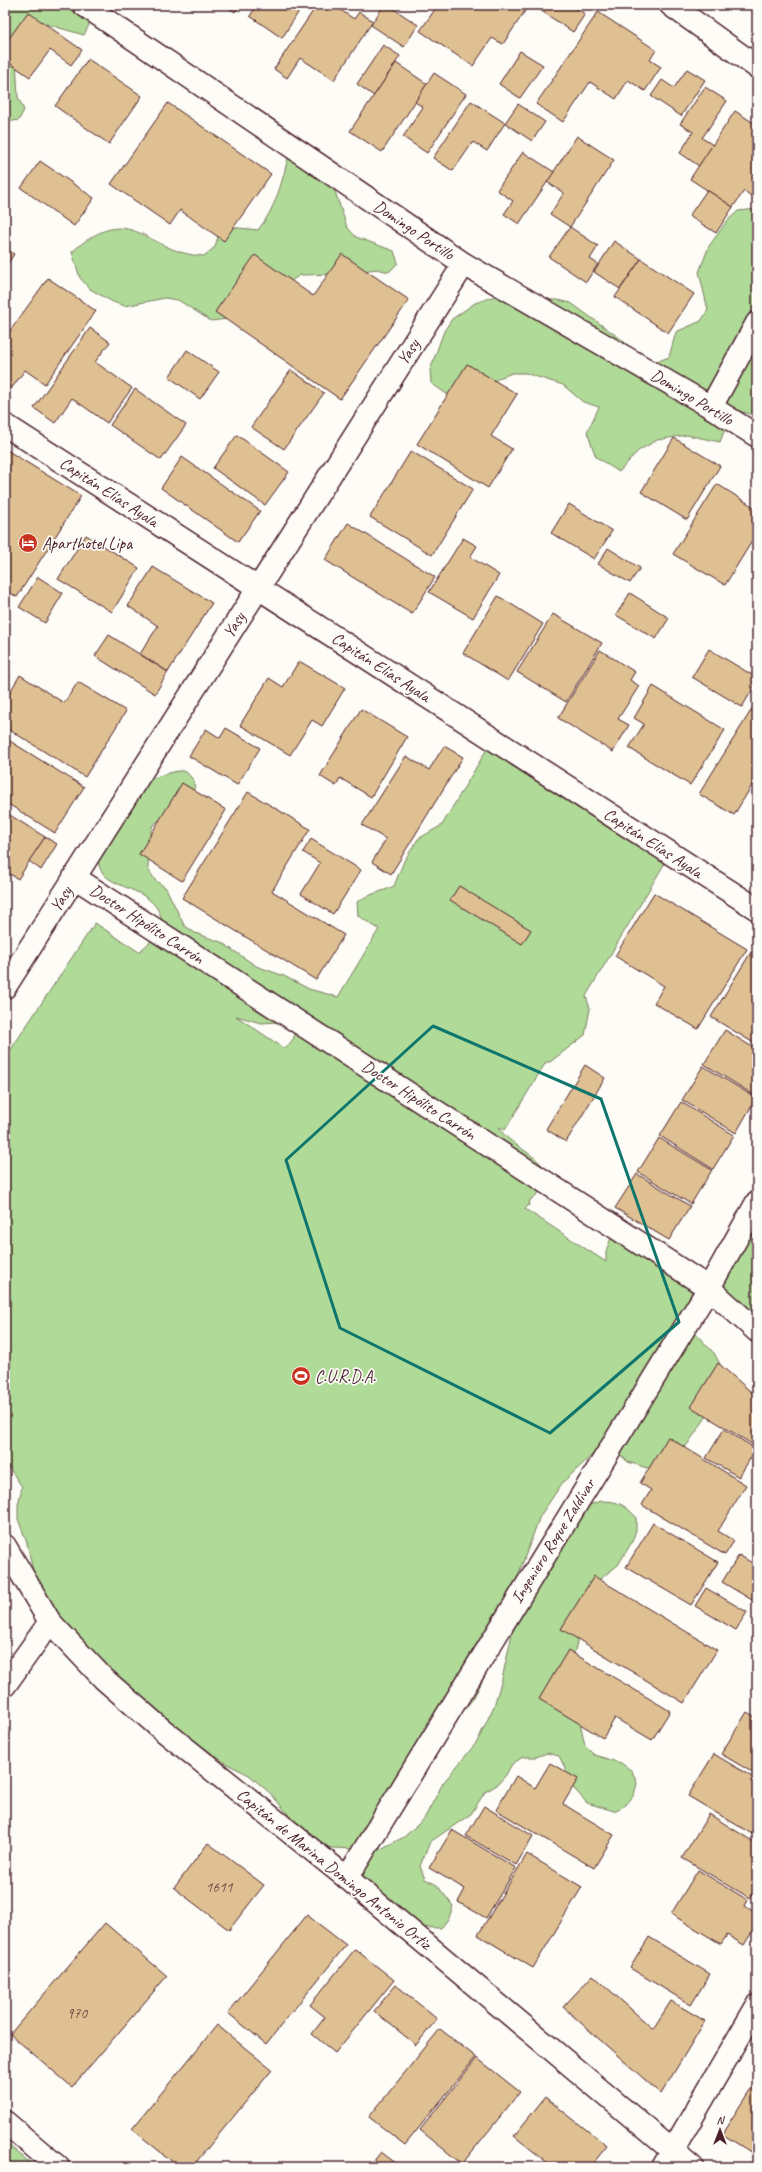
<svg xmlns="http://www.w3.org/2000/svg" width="762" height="2172" viewBox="0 0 762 2172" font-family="Caveat,sans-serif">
<rect width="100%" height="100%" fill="#fdfcf7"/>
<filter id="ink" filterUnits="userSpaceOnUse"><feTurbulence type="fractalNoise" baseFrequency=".025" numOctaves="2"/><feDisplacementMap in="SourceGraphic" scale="8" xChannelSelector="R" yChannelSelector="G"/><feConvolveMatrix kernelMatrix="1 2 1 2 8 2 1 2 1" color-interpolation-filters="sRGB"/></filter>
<g filter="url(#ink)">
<!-- green -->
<g fill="#afda97" stroke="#7c7c61" fill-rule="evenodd">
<path d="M5,5H71L83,11L90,23L84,35L46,24H34L16,59L18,97L24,110L19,120L7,122L5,125Z"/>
<path d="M289,154L325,162L347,227L356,237L394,251L398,263L389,272L377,269L339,274L300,275L236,318L211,321L178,300L165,298L125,306L113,302L90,289L80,278L72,252C133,197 145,254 204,256L215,247L219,233L230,227L258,230C276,208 282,182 289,154Z"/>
<path d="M757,209V416L739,411L725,429L720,442L687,435L657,440L638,451L619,472L596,457L587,432L599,407L583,402L563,385L525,373H512L499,378L488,386L455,400L431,383L430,370L444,331L452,319L475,303L501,294L529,300H558L571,303L621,339L642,358L656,362L669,357L676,332L701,321L708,310L699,272L709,246L727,221L738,211Z"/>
<path d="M487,749L669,856L586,996L590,1009L585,1035L550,1062H546L505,1130L499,1127C507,1144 533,1151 546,1170C544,1183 542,1193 530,1200L529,1205L525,1209L606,1262V1251L611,1238H632L686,1278L693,1297L688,1326L714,1353L721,1366L707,1416L680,1455L654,1467L647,1468L628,1462L613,1448L601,1447L563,1482L540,1516L516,1581L497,1617L487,1672L473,1699L455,1720L357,1849L331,1848L307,1837L271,1794L249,1775L225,1763L192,1739L164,1726L38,1595L27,1543L18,1519V1505L22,1487L5,1461V1058L95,923L139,952L163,930C162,880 100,895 98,860L135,784C146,781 175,769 184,771C188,773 191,777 193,780C196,786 194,790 191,795L153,825L149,838L148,869L155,880L166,888L184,925L195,933L221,942L256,966L284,976L309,989L338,997L379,929L358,916L357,902C370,893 380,893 394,886L404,861L418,839L442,825ZM236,1016L261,1023L280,1022L293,1025L294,1038L285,1049Z"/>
<path d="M757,1221V1338L720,1298L719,1272Z"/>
<path d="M600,1501C618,1501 624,1504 636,1517V1530L632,1542L618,1565L586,1590L579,1603L577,1642L568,1679L576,1704L585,1745L594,1755L621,1763L632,1771L637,1783L634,1795L626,1805L614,1811L587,1803L566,1780L565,1768L559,1756L547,1753L536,1757H523L512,1764L506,1775L497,1785L485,1792L471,1814L430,1842L420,1866L425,1879L437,1885L453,1906L449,1918L441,1928L401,1927L362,1893V1868L367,1856L404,1837L424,1819L443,1783L477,1742L494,1706L502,1679L516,1616L587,1506Z"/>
<path d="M5,2142L35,2167H5Z"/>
</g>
<!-- building -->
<g fill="#dfc092" stroke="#4a1f2b">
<path d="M225,5H240L235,12Z"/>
<path d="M257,5H303L282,38L250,16Z"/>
<path d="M317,5H333L354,19L359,12L373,21L334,80L300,58L287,78L274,69Z"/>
<path d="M384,5H388L418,25L404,47L371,25Z"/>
<path d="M438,5H529L503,44L492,38L473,66L420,31Z"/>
<path d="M539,5H571L585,14L573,32L537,8Z"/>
<path d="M28,12L82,50L71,65L50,50L30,77L5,60V44Z"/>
<path d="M598,12L656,50L650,60L661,67L645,91L628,80L616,99L590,82L563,122L536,104Z"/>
<path d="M383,45L400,56L374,96L357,84Z"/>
<path d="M520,51L543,65L520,98L499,84Z"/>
<path d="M88,59L142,96L109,144L55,106Z"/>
<path d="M396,63L427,84L382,152L350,131Z"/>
<path d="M687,69L705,80L681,116L651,96L662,80L674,88Z"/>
<path d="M434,73L466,94L427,153L403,137L423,107L415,102Z"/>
<path d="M705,87L727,101L702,138L713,145L699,166L680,153L693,132L680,124Z"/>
<path d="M471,101L505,123L487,151L473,142L453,171L433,158Z"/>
<path d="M168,103L271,174L224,241L180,210L170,225L111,184Z"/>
<path d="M518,104L545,122L532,141L505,123Z"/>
<path d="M735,111L757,125V197L756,199L744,191L733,207L690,179Z"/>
<path d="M577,136L614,160L570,227L550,214L564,193L547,182Z"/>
<path d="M523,152L554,172L519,224L504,214L513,201L497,190Z"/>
<path d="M40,161L94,198L74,226L21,188Z"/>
<path d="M707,190L733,207L716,233L689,216Z"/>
<path d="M570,227L598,246L590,259L598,264L586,282L549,257Z"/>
<path d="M614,241L641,259L620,289L594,272Z"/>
<path d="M5,248L14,254L5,268Z"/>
<path d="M342,254L409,300L340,399L215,312L255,255L313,296Z"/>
<path d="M641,259L694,294L668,333L615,297Z"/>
<path d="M48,278L96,311L45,384L25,370L11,389L5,385V338Z"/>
<path d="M90,328L110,342L95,362L132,388L107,423L72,398L55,423L34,408Z"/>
<path d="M187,350L219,372L200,399L169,377Z"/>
<path d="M467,364L517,394L491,436L512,449L488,488L417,444Z"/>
<path d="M291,370L324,393L284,449L251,427Z"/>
<path d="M135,389L186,425L161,460L110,425Z"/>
<path d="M237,435L289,472L265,505L213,468Z"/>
<path d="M674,438L720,466L687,520L641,492Z"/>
<path d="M5,449L81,496L17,597L5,590Z"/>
<path d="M411,451L473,489L432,555L370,517Z"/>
<path d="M182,457L260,511L238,542L161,488Z"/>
<path d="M717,484L757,509V533L725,585L673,554Z"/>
<path d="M569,504L612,531L594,559L551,533Z"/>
<path d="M348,523L435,577L412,614L325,560Z"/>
<path d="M86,535L139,568L112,612L58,579Z"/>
<path d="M463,538L477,546L470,557L499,575L473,618L429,592Z"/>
<path d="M608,548L640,568L630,583L598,564Z"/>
<path d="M153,567L212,603L168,672L140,654L158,626L128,606Z"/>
<path d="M38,577L63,593L45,623L19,607Z"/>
<path d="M630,593L669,618L656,639L616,615Z"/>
<path d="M498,596L543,624L508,681L463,653Z"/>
<path d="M553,614L602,643L566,702L517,672Z"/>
<path d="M109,635L168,672L155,694L95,656Z"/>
<path d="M709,649L757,678V682L742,707L692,677Z"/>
<path d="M600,650L635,672L630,680L639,686L618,719L629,725L613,752L558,718Z"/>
<path d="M299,661L345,688L322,726L312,720L290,755L240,725L269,678L283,687Z"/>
<path d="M20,675L64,703L78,682L126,711L85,777L5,727V700Z"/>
<path d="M653,686L725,730L690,785L629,748L644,724L634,718Z"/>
<path d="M757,701V777L734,815L699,794Z"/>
<path d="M361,709L407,737L371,797L340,778L336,786L320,776Z"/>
<path d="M226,728L260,748L237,785L189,756L206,729L220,738Z"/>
<path d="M5,738L84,787L55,833L5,802Z"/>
<path d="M444,746L463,757L391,874L372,862L386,839L362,825L406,756L429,770Z"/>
<path d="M182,783L226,810L182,881L139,854Z"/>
<path d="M248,792L310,829L272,891L344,935L316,980L182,898Z"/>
<path d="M5,812L45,837L18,879L5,871Z"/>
<path d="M45,837L57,844L41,870L29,861Z"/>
<path d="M311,839L361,870L333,914L301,894L320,863L303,852Z"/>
<path d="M459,886L531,930L522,944L450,900Z"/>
<path d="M654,893L747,949L698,1029L654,1003L664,986L615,956Z"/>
<path d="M751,952L757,956V1045L711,1017Z"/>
<path d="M725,1030L757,1050V1097L704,1064Z"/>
<path d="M585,1065L605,1078L566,1142L546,1129Z"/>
<path d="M703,1066L756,1098L736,1133L682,1100Z"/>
<path d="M681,1102L734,1135L713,1169L660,1136Z"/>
<path d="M659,1138L712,1170L691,1204L638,1172Z"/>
<path d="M637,1174L690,1206L669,1240L615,1208Z"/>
<path d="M718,1363L757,1397V1447L691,1407Z"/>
<path d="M724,1429L756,1449L739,1477L706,1458Z"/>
<path d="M668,1437L746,1485L718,1531L734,1541L725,1555L642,1505L651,1490L640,1483Z"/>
<path d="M653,1523L718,1562L691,1605L626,1567Z"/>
<path d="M739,1555L757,1566V1603L722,1582Z"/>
<path d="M594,1576L717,1650L684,1703L561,1629Z"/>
<path d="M706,1588L747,1612L736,1630L695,1606Z"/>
<path d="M568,1650L670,1711L652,1740L615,1718L603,1738L539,1699Z"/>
<path d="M747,1712L757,1718V1775L721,1754Z"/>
<path d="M714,1754L757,1780V1837L688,1796Z"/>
<path d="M550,1763L578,1779L563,1804L614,1835L594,1868L496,1810L516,1776L535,1788Z"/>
<path d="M484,1806L533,1836L516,1865L466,1836Z"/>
<path d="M709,1814L757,1844V1886L750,1898L682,1858Z"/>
<path d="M452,1830L516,1868L486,1918L458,1902L465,1889L429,1868Z"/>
<path d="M208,1843L264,1885L229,1930L174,1888Z"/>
<path d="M527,1854L582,1887L533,1968L478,1935Z"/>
<path d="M698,1870L748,1900L745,1906L757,1914V1924L744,1945L727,1935L721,1944L671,1914Z"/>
<path d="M307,1915L346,1945L266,2044L228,2013Z"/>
<path d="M105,1923L167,1976L72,2087L10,2034Z"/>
<path d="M649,1937L710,1974L691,2005L630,1968Z"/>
<path d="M355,1949L394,1980L335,2053L312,2034L325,2017L310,2005Z"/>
<path d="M593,1975L653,2029L671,2001L705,2021L661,2094L563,2007Z"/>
<path d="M396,1985L437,2019L416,2045L374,2011Z"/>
<path d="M217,2025L272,2070L192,2167H179L132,2129Z"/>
<path d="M440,2029L476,2057L405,2145L369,2117Z"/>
<path d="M477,2058L520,2092L462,2164L420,2130Z"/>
<path d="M757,2079V2156L722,2134Z"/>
<path d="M545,2097L607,2146L590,2167H553L514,2136Z"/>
<path d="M381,2152L401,2167H369Z"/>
</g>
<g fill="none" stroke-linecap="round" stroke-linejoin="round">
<!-- minor casing -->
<g stroke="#4a1f2b" stroke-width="25">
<g id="minor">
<path d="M84,5L464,264L711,407L757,436"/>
<path d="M671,5L757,67"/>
<path d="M711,407L757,323"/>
<path d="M5,425L757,909"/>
<path d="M74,877L709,1288L757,1331"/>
<path d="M5,987L464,264"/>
<path d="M5,1546L50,1622L104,1679L159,1727L347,1878L692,2167"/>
<path d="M5,1685L50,1622"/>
<path d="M347,1878L709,1288L757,1202"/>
<path d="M663,2167L757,2006"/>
</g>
</g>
<!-- secondary casing -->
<g stroke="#4a1f2b" stroke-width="25">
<path id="secondary" d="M5,2122L58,2167"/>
</g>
<!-- minor -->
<use href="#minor" stroke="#fdfcf7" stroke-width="22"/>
<!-- secondary -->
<use href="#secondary" stroke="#fdfcf7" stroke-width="22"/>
</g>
</g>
<!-- marked area -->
<path fill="none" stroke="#0f766e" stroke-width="3" stroke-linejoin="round" d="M433,1026L601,1099L679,1322L550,1433L340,1328L286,1160Z"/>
<!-- icons -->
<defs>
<g id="hotel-disc" transform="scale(1)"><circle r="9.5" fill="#c8321e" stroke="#fdfcf7"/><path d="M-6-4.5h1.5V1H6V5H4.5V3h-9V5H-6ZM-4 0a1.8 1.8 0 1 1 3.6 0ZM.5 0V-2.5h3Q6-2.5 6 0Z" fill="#fff"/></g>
<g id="stadium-disc" transform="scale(1)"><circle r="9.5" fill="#c8321e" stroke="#fdfcf7"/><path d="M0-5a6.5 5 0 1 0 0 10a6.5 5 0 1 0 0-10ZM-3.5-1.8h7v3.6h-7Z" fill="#fff"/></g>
</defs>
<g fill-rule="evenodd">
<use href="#hotel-disc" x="28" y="543"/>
<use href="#stadium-disc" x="301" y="1376"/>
</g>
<g text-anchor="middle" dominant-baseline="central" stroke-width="3.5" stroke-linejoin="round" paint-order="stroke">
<!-- number labels -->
<g font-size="15" fill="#6f4745">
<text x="219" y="1887">1611</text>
<text x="77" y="2013">970</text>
</g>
<!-- street labels -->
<g font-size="17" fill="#4a1f2b" stroke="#fdfcf7">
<text transform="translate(414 230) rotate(34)">Domingo Portillo</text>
<text transform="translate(408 352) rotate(-57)">Yasy</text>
<text transform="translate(692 397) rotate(31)">Domingo Portillo</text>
<text transform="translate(109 492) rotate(33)">Capitán Elías Ayala</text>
<text transform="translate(234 625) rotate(-58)">Yasy</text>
<text transform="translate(381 667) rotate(33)">Capitán Elías Ayala</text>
<text transform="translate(653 843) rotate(33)">Capitán Elías Ayala</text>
<text transform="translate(61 899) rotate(-58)">Yasy</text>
<text transform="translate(147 924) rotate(33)">Doctor Hipólito Carrón</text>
<text transform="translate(419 1100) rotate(33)">Doctor Hipólito Carrón</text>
<text transform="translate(553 1541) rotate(-58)">Ingeniero Roque Zaldívar</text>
<text transform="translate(334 1869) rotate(39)">Capitán de Marina Domingo Antonio Ortiz</text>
</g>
<!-- poi labels -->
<g font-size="17" fill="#4a1f2b" stroke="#fdfcf7" text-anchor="start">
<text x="42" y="543">Aparthotel Lipa</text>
<text x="315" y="1376">C.U.R.D.A.</text>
</g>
</g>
<!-- margin -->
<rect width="762" height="2172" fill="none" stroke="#fdfcf7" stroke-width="20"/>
<rect x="10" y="10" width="742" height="2152" fill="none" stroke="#4a1f2b" stroke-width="1.5" filter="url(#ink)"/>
<!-- north arrow -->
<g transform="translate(720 2130)" stroke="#fdfcf7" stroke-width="3" paint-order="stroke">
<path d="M0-3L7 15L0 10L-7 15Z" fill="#4a1f2b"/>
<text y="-6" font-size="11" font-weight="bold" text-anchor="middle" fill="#4a1f2b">N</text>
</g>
</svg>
